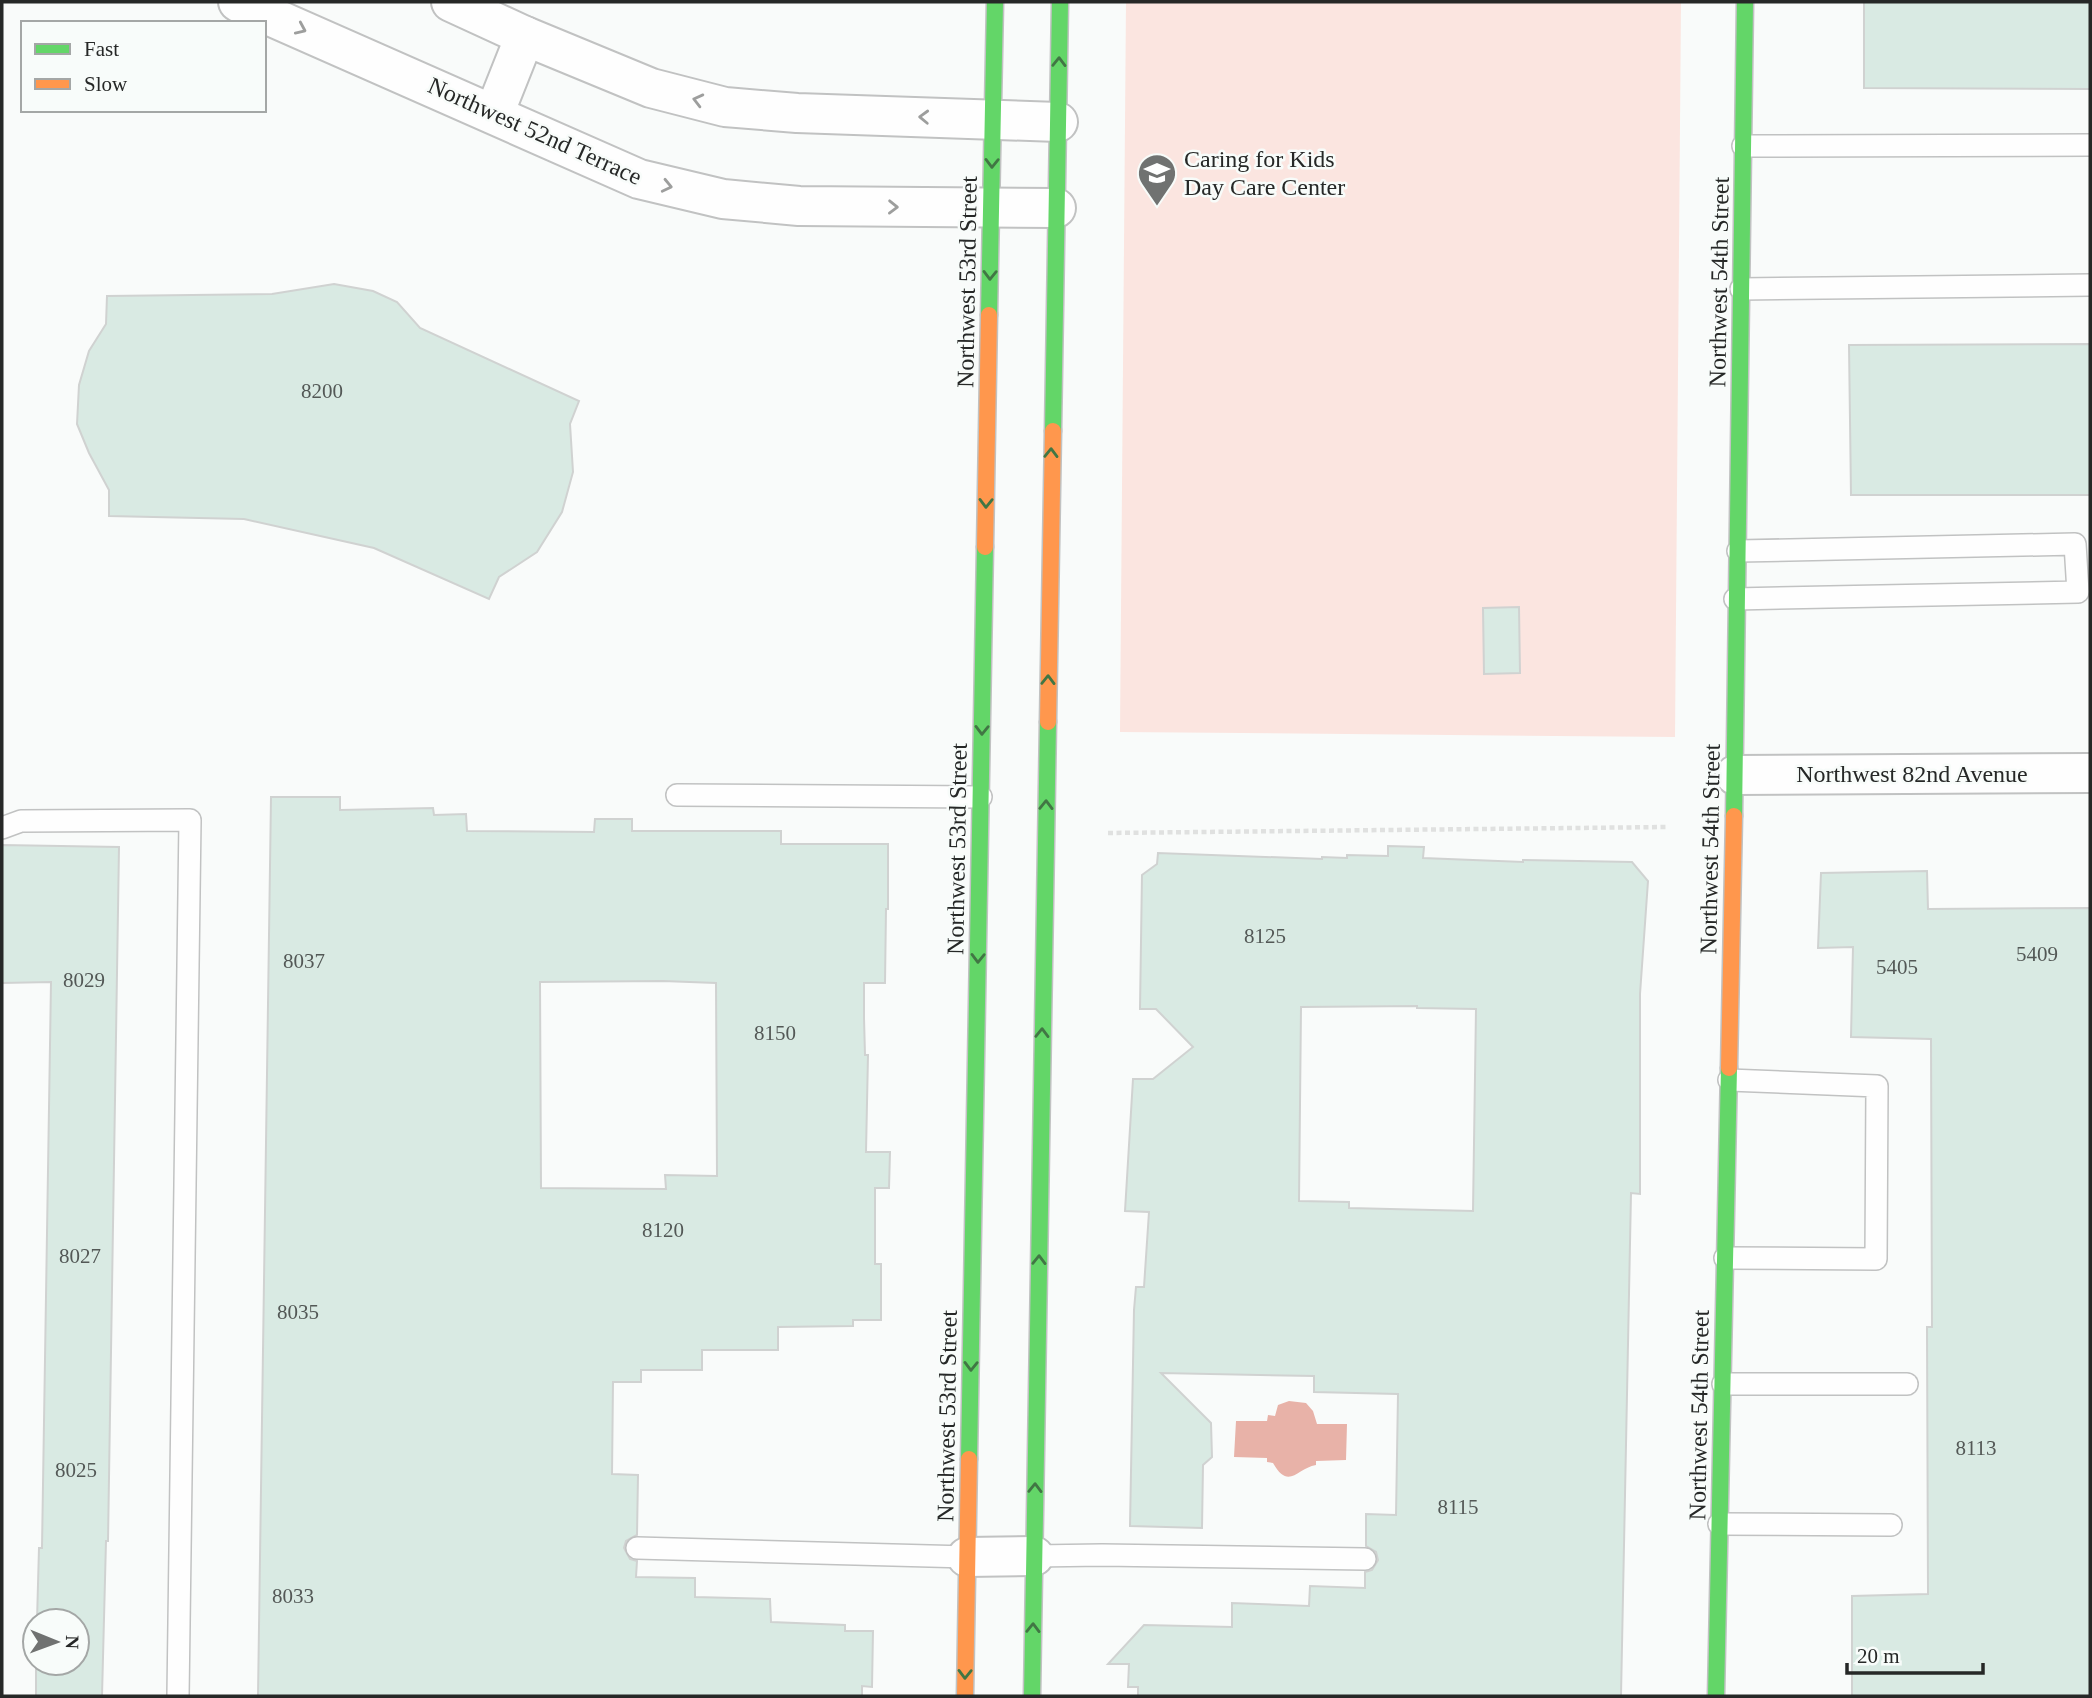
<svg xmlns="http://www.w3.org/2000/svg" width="2092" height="1698" viewBox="0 0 2092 1698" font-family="Georgia,serif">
<rect width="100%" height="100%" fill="#f9fbfa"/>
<!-- green -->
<path fill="#fbe5e0" d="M1126,2H1681L1675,737L1120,732Z"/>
<!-- water -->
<path fill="#e8b2a8" d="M1289,1401L1306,1403L1313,1411L1317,1424H1347L1346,1460L1316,1461V1465C1297,1468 1289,1491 1273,1463L1267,1462V1458L1234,1457L1236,1421H1267L1268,1415L1275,1416L1278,1405Z"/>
<!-- building -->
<g fill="#d9eae3" stroke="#d0d2d1" stroke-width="2" fill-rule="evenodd">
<path d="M1864,2H2090V89L1864,88Z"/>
<path d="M334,284L373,291L397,302L420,328L579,401L570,424L573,472L562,512L537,552L499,577L489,599L374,548L244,519L109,516V490L89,453L77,424L79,385L89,351L106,324L107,296L272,294Z"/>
<path d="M2090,344V495H1851L1849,345Z"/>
<path d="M1519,607L1520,673L1484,674L1483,608Z"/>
<path d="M271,797H340V810L433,808L434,815L466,814L467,831L594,832L595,819H632V831H781V844H888V909H886L885,983H864V1018L865,1055H868L866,1152H890L889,1188H875V1264H881V1320H853V1326L778,1327V1350H702V1370H641V1382H613L612,1474L638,1475L637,1535L626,1541L624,1548L630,1559L637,1561L636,1577L695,1578V1597L770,1599L771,1622L845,1625V1631H873L872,1687L862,1686V1696H258ZM663,981L716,983L717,1176L665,1175L666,1189L541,1188L540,982Z"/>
<path d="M2,845L119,847L108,1541H106L102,1696H36V1663H77V1621H37L39,1548H42L51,982L2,983Z"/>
<path d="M1388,846L1424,847L1423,858L1523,862V860L1632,862L1648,881L1640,994V1194L1631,1193L1621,1696H1138V1687H1128L1129,1664H1108L1144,1625L1232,1627V1603L1309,1606L1310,1586L1365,1588V1572L1372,1570L1378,1560L1376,1552L1366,1546V1514L1396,1515L1398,1394L1314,1392V1376L1161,1373L1211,1423L1212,1457L1203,1465L1202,1528L1130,1526L1134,1310L1136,1287H1144L1149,1212L1125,1211L1133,1079H1153L1193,1047L1156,1009H1140L1142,875L1157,864L1158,853L1322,859V857L1347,858V855L1388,856ZM1417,1006V1008L1476,1009L1473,1211L1349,1208V1202L1299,1201L1301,1007Z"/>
<path d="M1927,871L1928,909L2090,908V1696H1852V1596L1928,1594L1927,1327H1932L1931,1039L1851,1037L1853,947L1818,948L1821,873Z"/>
</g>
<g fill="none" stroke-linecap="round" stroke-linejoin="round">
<!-- lane casing -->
<g stroke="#c1c2c2" stroke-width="24">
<g id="lane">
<path d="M1743,146L2090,145"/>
<path d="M1741,289L2090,285"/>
<path d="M1735,599L2078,592L2075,544L1738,551"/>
<path d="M677,795L981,797"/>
<path d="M2,828L21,821L190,820L178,1696"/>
<path d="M1725,1258L1876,1259L1877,1086L1729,1080"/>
<path d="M1723,1384H1907"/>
<path d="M1719,1524L1891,1525"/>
<path d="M637,1548L967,1557"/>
<path d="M1034,1556L1102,1555L1365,1559"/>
</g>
</g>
<!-- street casing -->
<g stroke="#c1c2c2" stroke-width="42">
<g id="street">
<path d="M238,2L639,179L723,199L799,206L1056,208"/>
<path d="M451,2L525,36L651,88L725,107L797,113L1058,122"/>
<path d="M494,114L525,36"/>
<path d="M1735,775L2090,773"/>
<path d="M967,1557L1034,1556"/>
</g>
</g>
<!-- fast casing -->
<g stroke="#c1c2c2" stroke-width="19">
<g id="fast">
<path d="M989,315L995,2"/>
<path d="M1053,431L1060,2"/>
<path d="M1734,816L1745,2"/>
<path d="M969,1459L985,547"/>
<path d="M1032,1696L1048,722"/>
<path d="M1716,1696L1729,1068"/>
</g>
</g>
<!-- slow casing -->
<g stroke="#c1c2c2" stroke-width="19">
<g id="slow">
<path d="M985,547L989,315"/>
<path d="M1048,722L1053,431"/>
<path d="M1729,1068L1734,816"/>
<path d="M965,1696L969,1459"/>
</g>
</g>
<!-- path -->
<path stroke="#e0e1e0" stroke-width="4.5" stroke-dasharray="5 3.5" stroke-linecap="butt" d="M1108,833L1667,827"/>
<!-- lane -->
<use href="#lane" stroke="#fefefe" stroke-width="21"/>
<!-- street -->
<use href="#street" stroke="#fefefe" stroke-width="38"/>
<!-- fast -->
<use href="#fast" stroke="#63d668" stroke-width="16"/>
<!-- slow -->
<use href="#slow" stroke="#ff974d" stroke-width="16"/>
</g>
<!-- one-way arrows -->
<defs><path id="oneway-chevron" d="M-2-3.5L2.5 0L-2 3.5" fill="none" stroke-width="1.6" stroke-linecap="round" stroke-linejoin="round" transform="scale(1.75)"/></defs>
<g stroke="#9d9e9d">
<use href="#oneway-chevron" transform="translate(301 29) rotate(24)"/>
<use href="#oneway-chevron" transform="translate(698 100) rotate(-166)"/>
<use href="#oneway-chevron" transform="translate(924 117) rotate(-178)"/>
<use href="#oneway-chevron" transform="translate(667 186) rotate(13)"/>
<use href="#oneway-chevron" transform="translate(893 207) rotate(1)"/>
</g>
<g stroke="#417644">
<use href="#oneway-chevron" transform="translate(1059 62) rotate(-89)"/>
<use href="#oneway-chevron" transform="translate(992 163) rotate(91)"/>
<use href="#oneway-chevron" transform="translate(990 275) rotate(91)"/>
<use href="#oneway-chevron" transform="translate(1051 453) rotate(-89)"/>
<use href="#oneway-chevron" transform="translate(986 503) rotate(91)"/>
<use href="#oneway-chevron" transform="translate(1048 680) rotate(-89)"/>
<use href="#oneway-chevron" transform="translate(982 730) rotate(91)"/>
<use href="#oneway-chevron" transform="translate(1046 805) rotate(-89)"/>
<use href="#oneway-chevron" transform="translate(978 958) rotate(91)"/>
<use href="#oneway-chevron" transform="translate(1042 1033) rotate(-89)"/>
<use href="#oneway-chevron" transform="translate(1039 1260) rotate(-89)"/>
<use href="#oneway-chevron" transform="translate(971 1366) rotate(91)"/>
<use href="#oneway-chevron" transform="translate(1035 1488) rotate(-89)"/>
<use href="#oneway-chevron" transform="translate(1033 1628) rotate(-89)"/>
<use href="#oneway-chevron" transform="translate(965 1674) rotate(91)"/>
</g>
<!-- icons -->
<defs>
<g id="school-pin" transform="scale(2.0125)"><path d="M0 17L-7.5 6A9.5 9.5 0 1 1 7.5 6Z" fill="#707271" stroke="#f8fcfa"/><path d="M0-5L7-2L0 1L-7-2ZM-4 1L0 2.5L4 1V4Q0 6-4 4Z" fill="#fff"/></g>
</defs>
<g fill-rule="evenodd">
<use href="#school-pin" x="1157" y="173"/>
</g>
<g text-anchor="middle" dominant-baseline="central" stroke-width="5" stroke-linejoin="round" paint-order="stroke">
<!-- number labels -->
<g font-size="21" fill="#535856">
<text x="322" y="391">8200</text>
<text x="1265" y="936">8125</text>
<text x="2037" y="954">5409</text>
<text x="304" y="961">8037</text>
<text x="1897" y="967">5405</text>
<text x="84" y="980">8029</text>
<text x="775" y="1033">8150</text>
<text x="663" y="1230">8120</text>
<text x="80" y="1256">8027</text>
<text x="298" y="1312">8035</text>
<text x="1976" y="1448">8113</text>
<text x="76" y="1470">8025</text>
<text x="1458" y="1507">8115</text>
<text x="293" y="1596">8033</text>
</g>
<!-- street labels -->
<g font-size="24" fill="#262827" stroke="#f8fcfa">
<text transform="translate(535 131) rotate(24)">Northwest 52nd Terrace</text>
<text transform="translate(967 282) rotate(-89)">Northwest 53rd Street</text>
<text transform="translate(1719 282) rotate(-89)">Northwest 54th Street</text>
<text x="1912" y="774">Northwest 82nd Avenue</text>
<text transform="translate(957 849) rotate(-89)">Northwest 53rd Street</text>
<text transform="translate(1710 849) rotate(-89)">Northwest 54th Street</text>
<text transform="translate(1699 1415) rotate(-89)">Northwest 54th Street</text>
<text transform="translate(947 1416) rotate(-89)">Northwest 53rd Street</text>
</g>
<!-- poi labels -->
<g font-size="24" fill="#262827" stroke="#f8fcfa" text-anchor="start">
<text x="1184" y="159">Caring for Kids<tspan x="1184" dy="28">Day Care Center</tspan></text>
</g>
</g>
<!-- border -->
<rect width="2092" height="1698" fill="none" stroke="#262827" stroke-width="7"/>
<!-- legend -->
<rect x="21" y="21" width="245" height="91" fill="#f8fcfa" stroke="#a4a7a6" stroke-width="2"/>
<rect x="35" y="44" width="35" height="10" fill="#63d668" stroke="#a4a7a6" stroke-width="2"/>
<text x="84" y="56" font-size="21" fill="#262827">Fast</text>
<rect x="35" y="79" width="35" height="10" fill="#ff974d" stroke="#a4a7a6" stroke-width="2"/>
<text x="84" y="91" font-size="21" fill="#262827">Slow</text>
<!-- north arrow -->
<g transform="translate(56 1642) rotate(91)"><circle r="33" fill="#f8fcfa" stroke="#a4a7a6" stroke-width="2"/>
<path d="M0-5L12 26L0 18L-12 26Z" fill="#707271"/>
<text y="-10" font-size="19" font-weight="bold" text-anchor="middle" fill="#262827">N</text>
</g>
<!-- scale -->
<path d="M1847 1663v10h136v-10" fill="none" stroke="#262827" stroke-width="3.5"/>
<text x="1857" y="1663" font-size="21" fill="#262827" stroke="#f8fcfa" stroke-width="5" paint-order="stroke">20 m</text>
</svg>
